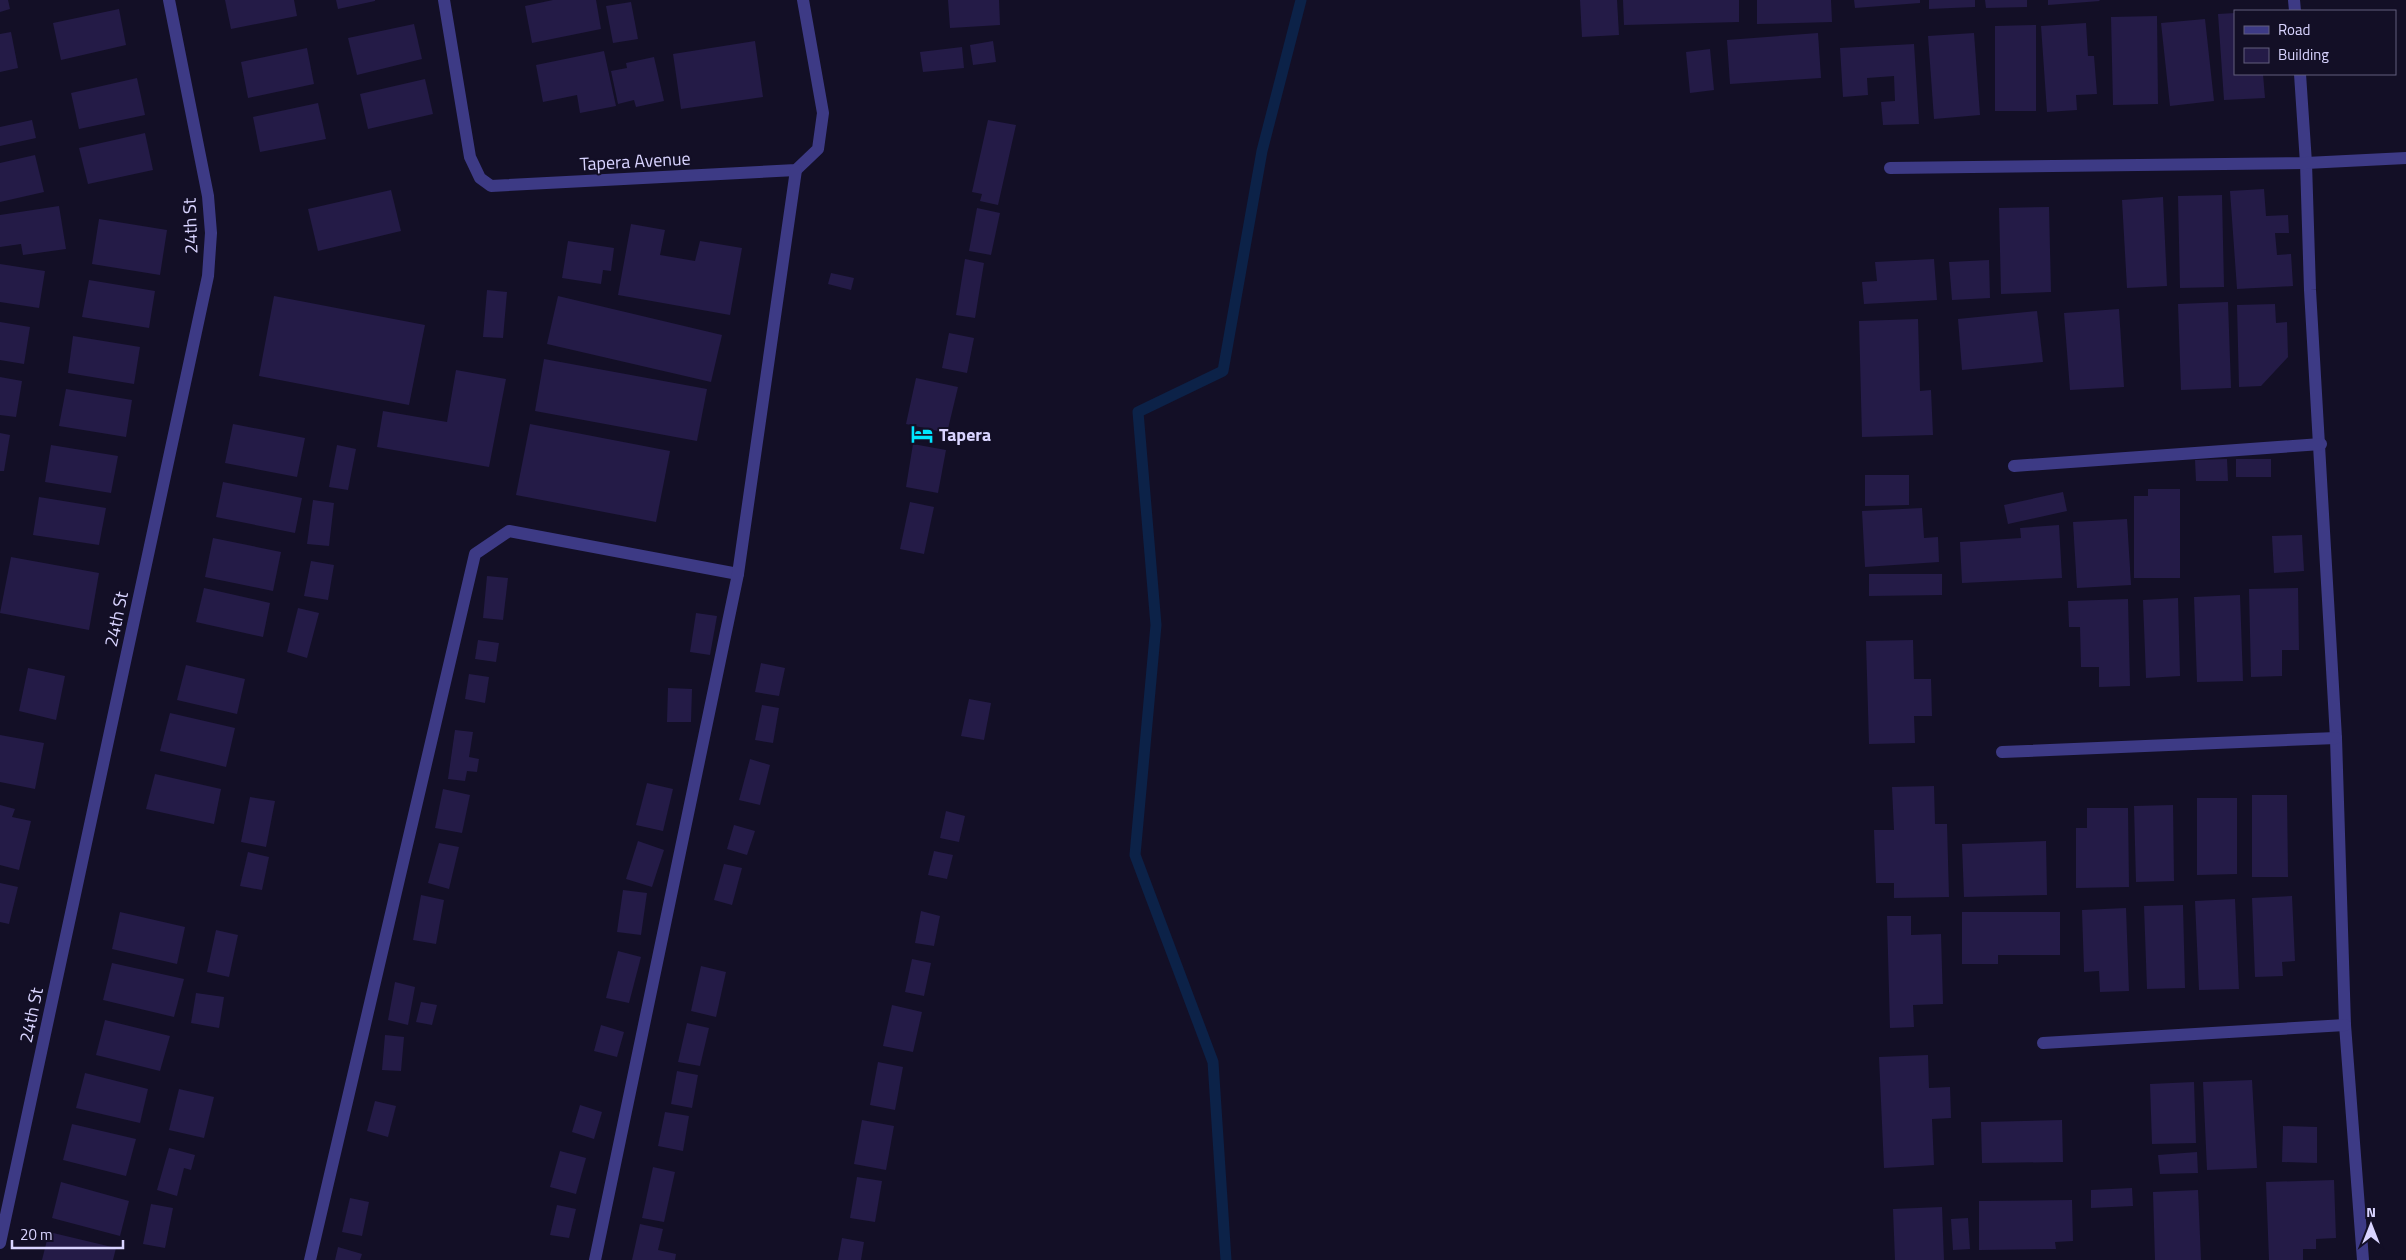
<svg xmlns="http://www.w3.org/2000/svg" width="2406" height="1260" viewBox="0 0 2406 1260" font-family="'Titillium Web',sans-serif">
<rect width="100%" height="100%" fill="#130f26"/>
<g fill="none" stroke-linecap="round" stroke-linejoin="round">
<!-- stream -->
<path stroke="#0c2248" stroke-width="11" d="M1226,1260L1213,1062L1135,855L1156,625L1138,412L1223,371L1262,151L1301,0"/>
</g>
<!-- building -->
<g fill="#241b47">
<path d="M0,0H8L10,9L0,12Z"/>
<path d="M225,0H294L297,16L231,29Z"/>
<path d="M336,0H375V1L338,9Z"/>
<path d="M553,0H596L601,29L532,43L525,6Z"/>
<path d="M948,0H999L1000,25L950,28Z"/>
<path d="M1580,0H1617L1619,35L1582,37Z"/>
<path d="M1623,0H1739V22L1624,25Z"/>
<path d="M1757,0H1831L1832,22L1757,24Z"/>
<path d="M1854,0H1920V3L1855,8Z"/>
<path d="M1929,0H1975V7L1929,9Z"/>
<path d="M1985,0H2027V7L1986,8Z"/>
<path d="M2048,0H2099L2100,1L2048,5Z"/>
<path d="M631,2L638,39L613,43L606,6Z"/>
<path d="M119,9L126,45L61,60L53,23Z"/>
<path d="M2235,13V74H2263L2265,98L2224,100L2218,14Z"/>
<path d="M2157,16L2158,104L2113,105L2111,17Z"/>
<path d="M2205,19L2214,101L2170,106L2161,23Z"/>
<path d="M2086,23L2088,56H2094L2097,94L2076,95L2077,110L2047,112L2041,26Z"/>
<path d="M414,24L422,59L357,75L348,38Z"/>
<path d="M2036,25V111H1995V26Z"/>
<path d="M11,32L18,68L0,72V34Z"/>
<path d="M1818,33L1821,78L1730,84L1727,40Z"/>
<path d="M1974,33L1980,115L1934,119L1928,36Z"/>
<path d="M755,41L763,97L681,109L673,54Z"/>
<path d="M993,41L996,62L973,65L970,45Z"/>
<path d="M1914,44L1919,124L1883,125L1881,102L1895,101L1894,76L1867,78L1868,95L1843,97L1840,48Z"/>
<path d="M962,47L964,68L923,72L920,52Z"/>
<path d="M307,48L314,84L248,98L241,62Z"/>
<path d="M1710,49L1714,90L1690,93L1686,52Z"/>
<path d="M604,51L616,106L580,113L577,95L543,102L536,65Z"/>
<path d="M654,57L664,101L636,107L634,100L618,104L611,71L627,68L626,63Z"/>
<path d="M137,78L145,115L79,129L71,93Z"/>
<path d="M425,79L433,114L368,129L360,94Z"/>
<path d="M318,103L326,139L260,152L253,117Z"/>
<path d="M32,120L36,138L0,146V127Z"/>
<path d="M988,120L1016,125L998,205L980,201L982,194L972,192Z"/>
<path d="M145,133L153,170L88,184L79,148Z"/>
<path d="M35,155L44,192L0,202V163Z"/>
<path d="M2264,189L2266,216L2288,215L2289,233H2275L2277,255L2291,254L2293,286L2237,289L2230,191Z"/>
<path d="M391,190L401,231L318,251L308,209Z"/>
<path d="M2222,195L2224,287L2180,288L2178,196Z"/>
<path d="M2163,197L2167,286L2127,288L2122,200Z"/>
<path d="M59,206L66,249L23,255L21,244L0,247V215Z"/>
<path d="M2049,207L2051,292L2001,294L1999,208Z"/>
<path d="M977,208L1000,213L991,255L969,251Z"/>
<path d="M99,219L167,230L160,275L92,264Z"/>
<path d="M631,224L665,230L660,255L695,261L700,241L742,248L730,315L618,295Z"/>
<path d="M568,241L614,248L611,271L603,270L601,284L562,278Z"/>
<path d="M965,259L984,263L975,318L956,315Z"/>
<path d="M1934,259L1937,300L1864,304L1862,282L1877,281L1875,262Z"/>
<path d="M1989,260L1990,298L1952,300L1949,262Z"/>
<path d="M0,264L45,271L39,308L0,302Z"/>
<path d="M831,273L854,278L851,290L828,284Z"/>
<path d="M89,280L155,291L149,328L82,317Z"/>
<path d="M487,290L507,292L503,338L483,337Z"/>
<path d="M274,296L425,325L409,405L259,376Z"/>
<path d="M558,296L722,335L711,382L547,344Z"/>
<path d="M2228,302L2231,388L2181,390L2178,304Z"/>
<path d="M2275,304L2276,323L2287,322L2288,357L2261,386L2239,387L2237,305Z"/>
<path d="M2119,309L2124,387L2070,390L2064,313Z"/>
<path d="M2037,311L2043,362L1962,370L1958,319Z"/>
<path d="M1918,319L1920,391L1931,390L1933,435L1862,437L1859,321Z"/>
<path d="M0,322L30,327L24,364L0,360Z"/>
<path d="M949,333L974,338L967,373L942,368Z"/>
<path d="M73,336L140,347L134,384L68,373Z"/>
<path d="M544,359L707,389L697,441L535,411Z"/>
<path d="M456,370L506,379L489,467L377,447L383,411L447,422Z"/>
<path d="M0,377L22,381L16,417L0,415Z"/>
<path d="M916,378L958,387L947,433L906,424Z"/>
<path d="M66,389L132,400L126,437L59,426Z"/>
<path d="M233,424L305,438L297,477L225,463Z"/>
<path d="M530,424L670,451L656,522L516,495Z"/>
<path d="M0,433L10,435L4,471H0Z"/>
<path d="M913,444L946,450L938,493L906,487Z"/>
<path d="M51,445L118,456L111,493L45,482Z"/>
<path d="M337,445L356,449L348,490L329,487Z"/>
<path d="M2227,459L2228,481H2196L2195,460Z"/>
<rect x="2236" y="459" width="35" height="18"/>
<path d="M1865,475H1909V505L1865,506Z"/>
<path d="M223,482L302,498L295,533L216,517Z"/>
<path d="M2148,489H2180V578H2134V496H2148Z"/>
<path d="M2063,492L2067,511L2008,524L2004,505Z"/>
<path d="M39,497L106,508L99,545L33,535Z"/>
<path d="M313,500L334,503L329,546L307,544Z"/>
<path d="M910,502L934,507L924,554L900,549Z"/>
<path d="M1922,508L1924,538L1938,537L1939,562L1865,567L1862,511Z"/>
<path d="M2127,519L2131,585L2077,588L2073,522Z"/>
<path d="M2059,525L2062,578L1962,583L1960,542L2021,538L2020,528Z"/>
<path d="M2302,535L2304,571L2274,573L2272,536Z"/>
<path d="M213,538L281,552L273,591L205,577Z"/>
<path d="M11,557L99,573L89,630L0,613Z"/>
<path d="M311,561L334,565L328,600L304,596Z"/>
<path d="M1869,574H1942V595L1869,596Z"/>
<path d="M487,576L508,578L503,620L483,618Z"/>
<path d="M204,588L270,603L263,637L196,622Z"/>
<path d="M2298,588L2299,650H2282V676L2251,677L2249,589Z"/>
<path d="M2240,595L2243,681L2197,682L2194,597Z"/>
<path d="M2178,598L2180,676L2146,678L2143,600Z"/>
<path d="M2128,599L2130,686L2099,687V667H2081L2080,627H2069L2068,601Z"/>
<path d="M298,608L319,613L307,658L287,652Z"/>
<path d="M696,613L717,616L710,655L690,652Z"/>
<path d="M478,640L499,643L496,662L475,659Z"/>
<path d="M1913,640L1914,679H1931L1932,716H1914L1915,743L1869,744L1866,641Z"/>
<path d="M761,663L785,668L779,696L755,692Z"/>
<path d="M186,665L245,679L237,714L177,700Z"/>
<path d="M28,668L65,676L56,720L19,711Z"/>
<path d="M469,674L489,677L485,703L465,699Z"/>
<path d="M668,688L692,689L691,722H667Z"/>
<path d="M969,699L991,703L984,740L961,736Z"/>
<path d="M762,705L779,708L773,743L755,740Z"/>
<path d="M170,713L235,728L226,767L160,751Z"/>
<path d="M455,730L473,732L469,757L479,759L477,772L467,771L465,781L448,779Z"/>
<path d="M0,735L44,743L35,789L0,782Z"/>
<path d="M750,759L770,765L760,805L739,800Z"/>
<path d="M155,774L221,789L214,824L146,809Z"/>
<path d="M647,783L673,789L663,831L636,825Z"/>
<path d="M1934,786L1935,824H1947L1949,897L1894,898V883H1876L1874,830H1894L1892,787Z"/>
<path d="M443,789L470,795L462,833L435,828Z"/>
<path d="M2252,795H2287L2288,877H2252Z"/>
<path d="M250,797L275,801L266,847L241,842Z"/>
<path d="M2197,798H2237V874L2197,875Z"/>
<path d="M0,805L15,809L12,817L31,821L19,870L0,865Z"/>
<path d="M2173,805L2174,881L2136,882L2134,806Z"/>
<path d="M2087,808H2128L2129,887L2076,888V828H2087Z"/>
<path d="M946,811L965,816L959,842L940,838Z"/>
<path d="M734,825L755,831L747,855L727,849Z"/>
<path d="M638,841L664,850L652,887L626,879Z"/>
<path d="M2046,841L2047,895L1964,897L1962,844Z"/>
<path d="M439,843L459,847L449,889L428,883Z"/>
<path d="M934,851L953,855L947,879L928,875Z"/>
<path d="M248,852L269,857L262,890L240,886Z"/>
<path d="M724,864L742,868L732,905L714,900Z"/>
<path d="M0,883L18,887L9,924L0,922Z"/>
<path d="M623,890L647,893L641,935L617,932Z"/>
<path d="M421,895L444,900L436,944L413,940Z"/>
<path d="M2292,896L2295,961L2282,962L2283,976L2255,977L2252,898Z"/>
<path d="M2235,899L2239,989L2199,990L2195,901Z"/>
<path d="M2183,905L2185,988L2147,989L2144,906Z"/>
<path d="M2126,908L2129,991L2100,992L2099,971L2084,972L2082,910Z"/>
<path d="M921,911L940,916L934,946L915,943Z"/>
<path d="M120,912L185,927L177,964L112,949Z"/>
<path d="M1962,912H2060V955H1998V964H1962Z"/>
<path d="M1887,916H1911V935L1941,934L1943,1004L1913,1005L1914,1027L1890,1028Z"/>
<path d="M216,930L238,935L229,977L207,972Z"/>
<path d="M618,951L641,957L629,1003L606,998Z"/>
<path d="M912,959L931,963L924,996L905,992Z"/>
<path d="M112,963L184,979L174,1017L103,1000Z"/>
<path d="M701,966L726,972L716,1017L691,1011Z"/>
<path d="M395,982L415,987L408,1025L388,1020Z"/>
<path d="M196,993L224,997L219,1028L191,1023Z"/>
<path d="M421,1002L437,1005L432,1025L416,1022Z"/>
<path d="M892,1005L922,1012L913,1052L883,1046Z"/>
<path d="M105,1020L170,1036L160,1071L96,1055Z"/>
<path d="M687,1023L709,1028L700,1066L678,1062Z"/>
<path d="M601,1025L624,1032L617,1057L594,1051Z"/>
<path d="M385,1035L404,1037L401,1071L382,1070Z"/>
<path d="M1928,1055L1929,1088L1950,1087L1951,1118L1932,1119L1934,1165L1884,1168L1879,1057Z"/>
<path d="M878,1062L903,1067L895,1110L870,1105Z"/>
<path d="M677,1071L698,1075L692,1108L671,1104Z"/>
<path d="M85,1073L148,1089L140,1123L76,1108Z"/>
<path d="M2252,1080L2257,1168L2207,1170L2203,1082Z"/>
<path d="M2194,1082L2196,1143L2152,1144L2150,1084Z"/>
<path d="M179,1089L214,1097L204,1138L169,1130Z"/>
<path d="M375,1101L396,1106L388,1137L367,1131Z"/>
<path d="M580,1105L602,1112L594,1139L572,1132Z"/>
<path d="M665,1112L689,1116L683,1151L658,1146Z"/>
<path d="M862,1120L894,1126L886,1170L854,1164Z"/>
<path d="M2062,1120L2063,1162L1982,1163L1981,1122Z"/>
<path d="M72,1124L136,1139L126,1176L63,1160Z"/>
<path d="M2283,1126L2317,1127V1163L2282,1162Z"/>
<path d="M169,1148L195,1155L191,1170L184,1168L177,1196L157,1190Z"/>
<path d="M560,1151L586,1158L576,1194L550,1187Z"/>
<path d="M2197,1152L2198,1173L2160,1174L2158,1155Z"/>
<path d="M653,1167L675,1172L664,1222L642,1218Z"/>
<path d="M857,1177L882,1181L875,1222L850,1218Z"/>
<path d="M2334,1180L2336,1238L2316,1239V1249H2303V1260H2269L2266,1182Z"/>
<path d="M61,1182L129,1201L120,1236L52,1218Z"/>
<path d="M2132,1188L2133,1206L2091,1208V1190Z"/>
<path d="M2198,1190L2201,1260H2155L2153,1192Z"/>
<path d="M350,1198L369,1202L362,1236L342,1232Z"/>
<path d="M2072,1200L2073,1241L2055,1242L2056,1249L1979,1250V1201Z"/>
<path d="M151,1204L173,1208L165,1248L143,1244Z"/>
<path d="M557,1205L576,1209L569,1238L550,1235Z"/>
<path d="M1942,1207L1944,1260H1895L1893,1209Z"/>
<path d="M1968,1218L1970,1249L1953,1250L1951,1219Z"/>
<path d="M640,1224L663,1229L658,1250L676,1254L675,1260H632Z"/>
<path d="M49,1232L116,1248L113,1260H42Z"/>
<path d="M842,1238L864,1242L861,1260H838Z"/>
<path d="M338,1247L362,1254L360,1260H335Z"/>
</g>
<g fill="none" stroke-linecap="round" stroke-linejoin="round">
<!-- minor -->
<g stroke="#3d3a85" stroke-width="12">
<path d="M444,0L470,157L480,178L491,186L796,170L818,149L823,113L803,0"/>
<path d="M2294,0L2295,11"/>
<path d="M2300,74L2306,163L2310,290L2336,738L2345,1025L2363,1260"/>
<path d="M1890,168L2306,163L2406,158"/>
<path d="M2014,466L2321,444"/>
<path d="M2002,752L2336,738"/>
<path d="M2043,1043L2345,1025"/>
<path d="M0,1243L208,276L211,233L208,196L169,0"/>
<path d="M310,1260L475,554L509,531L738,574"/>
<path d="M595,1260L738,574L796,170"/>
</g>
</g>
<!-- icons -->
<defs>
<g id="hotel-bare" transform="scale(1.725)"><path d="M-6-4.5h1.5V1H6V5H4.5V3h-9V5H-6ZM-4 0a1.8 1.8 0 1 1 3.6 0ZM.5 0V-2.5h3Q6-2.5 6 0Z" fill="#00e5ff" stroke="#130f26" stroke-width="2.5" paint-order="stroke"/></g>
</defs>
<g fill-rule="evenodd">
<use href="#hotel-bare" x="922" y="434"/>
</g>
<g text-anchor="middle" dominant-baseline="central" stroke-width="4" stroke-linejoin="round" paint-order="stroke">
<!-- street labels -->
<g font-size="18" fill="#d9d4ff" stroke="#130f26">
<text transform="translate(635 161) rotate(-3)">Tapera Avenue</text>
<text transform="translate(190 226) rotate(-92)">24th St</text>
<text transform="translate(116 619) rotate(-78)">24th St</text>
<text transform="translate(31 1015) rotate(-78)">24th St</text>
</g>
<!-- poi labels -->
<g font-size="18" font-weight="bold" fill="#d9d4ff" stroke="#130f26" text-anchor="start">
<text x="939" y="434">Tapera</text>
</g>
</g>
<!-- legend -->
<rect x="2234" y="10" width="162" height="65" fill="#130f26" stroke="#625e7d"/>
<rect x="2244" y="26" width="25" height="8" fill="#3d3a85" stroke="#625e7d"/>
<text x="2278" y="35" font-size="15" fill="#d9d4ff">Road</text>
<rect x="2244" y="48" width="25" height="15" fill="#241b47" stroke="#625e7d"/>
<text x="2278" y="60" font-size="15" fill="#d9d4ff">Building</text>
<!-- north arrow -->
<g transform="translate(2371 1225)" stroke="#130f26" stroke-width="4" paint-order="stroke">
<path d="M0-4L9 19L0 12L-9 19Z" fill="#d9d4ff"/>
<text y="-8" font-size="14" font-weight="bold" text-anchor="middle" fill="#d9d4ff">N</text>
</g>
<!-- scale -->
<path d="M12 1240v8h111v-8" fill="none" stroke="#d9d4ff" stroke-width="2.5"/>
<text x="20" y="1240" font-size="15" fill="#d9d4ff" stroke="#130f26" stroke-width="4" paint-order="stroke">20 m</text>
</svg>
